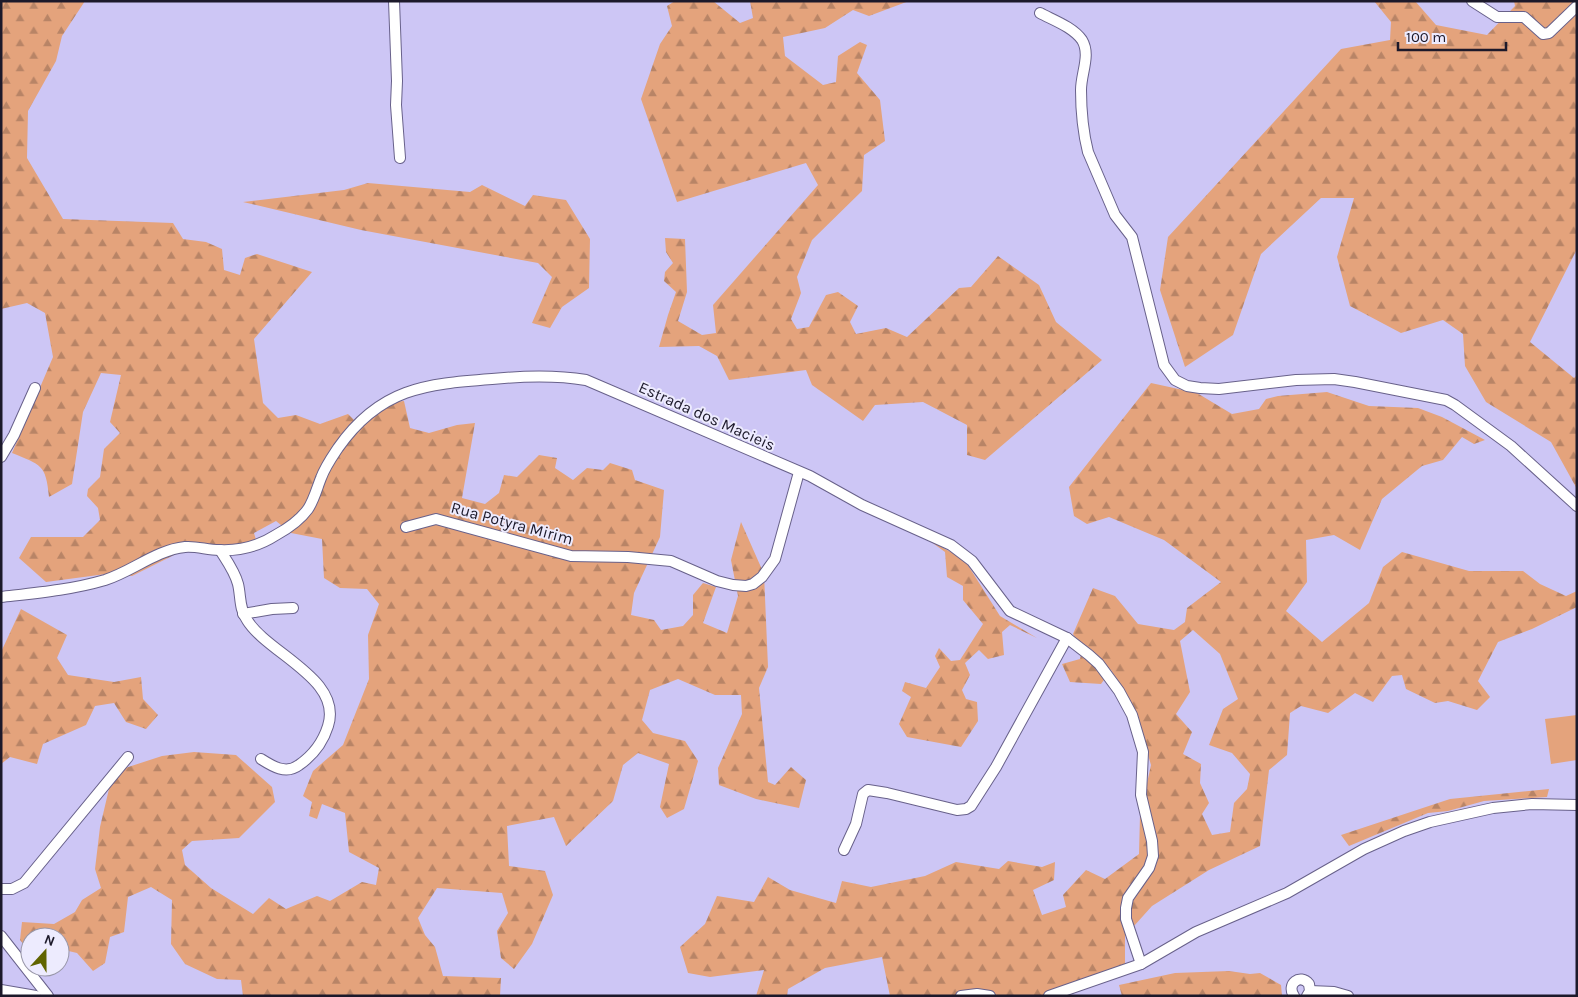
<svg xmlns="http://www.w3.org/2000/svg" width="1578" height="997" viewBox="0 0 1578 997" font-family="Karla,sans-serif">
<defs>
<pattern id="forest-firs" width="22" height="20" patternUnits="userSpaceOnUse" patternTransform="scale(1.25)"><rect width="22" height="20" fill="#e4a37c"/><path d="M5 1l3.5 6h-7zM16 11l3.5 6h-7z" fill="#b88466"/></pattern>
</defs>
<rect width="100%" height="100%" fill="#cdc6f5"/>
<!-- green -->
<path fill="#e4a37c" d="M1577,715V760L1551,764L1545,719Z"/>
<!-- forest -->
<g fill="url(#forest-firs)" fill-rule="evenodd">
<path d="M1,1H85L62,36L56,61L28,111L27,158L63,219L173,223L183,239L206,242L222,249L224,270L240,275L245,258L257,254L312,272L254,339L263,403L278,418L296,415L320,424L348,414L356,422L386,403L404,401L410,428L429,433L457,425L475,423L462,498L485,504L499,493L504,475L517,477L539,455L557,458L555,468L573,480L587,468L603,470L610,463L632,470L635,480L664,490L660,537L634,593L631,615L654,620L661,630L683,626L693,615V595L703,583L716,587L703,623L727,633L738,596L731,560L741,522L764,574L768,667L759,688L768,782L775,785L791,767L806,780L799,808L756,799L719,785L718,768L742,714L741,695H715L678,679L650,690L642,720L653,733L685,741L698,761L684,809L667,818L660,807L669,764L638,753L623,765L613,801L566,846L554,817L507,826L509,866L545,871L553,895L532,944L514,969L501,958L497,931L508,913L502,893L437,888L418,918L425,935L435,947L443,976L501,978L500,996H243L241,980L217,979L185,964L171,944L172,900L151,887L128,897L124,932L110,937L105,963L93,971L77,953L60,949V937H30V952L20,940L22,922L54,924L75,912L82,900L101,888L95,869L100,827L113,772L162,756L194,752L236,755L272,787L275,802L239,838L192,841L182,850L185,865L211,888L253,914L269,898L286,909L317,896L330,901L362,882L376,885L379,868L349,852L345,813L322,804L317,819L309,816L312,802L303,796L313,771L343,745L369,679L368,635L379,604L367,589L340,588L324,578L322,539L291,533L276,521L254,533L258,547L223,556L188,548L132,576L106,574L46,582L19,558L31,537H83L100,520L98,508L87,496L88,489L100,477L104,449L120,433L110,422L121,375L101,373L83,412L72,484L49,497C46,464 41,465 12,453L53,357L45,313L27,303L1,309Z"/>
<path d="M675,1H713L740,23L753,18L750,1H909L869,16L853,10L825,28L783,37L785,56L823,85L836,82L838,56L860,42L867,45L857,73L880,100L885,141L864,155L862,191L812,240L797,277L801,293L791,319L797,329L809,327L826,295L838,292L858,306L850,322L856,334L886,328L907,337L959,288L971,287L998,256L1039,285L1056,322L1102,360L985,460L967,455V425L923,402L875,405L863,421L812,385L806,370L729,380L717,356L699,346L659,347L668,315L676,292L664,281L665,272L673,263L666,252L665,238L685,239L687,292L678,321L702,335L716,333L713,305L818,185L806,163L677,202L641,99L660,44L672,26L667,6Z"/>
<path d="M1374,1H1415L1436,25L1487,35L1515,6L1514,1H1577V249L1530,342L1574,378L1577,375V489L1551,442L1486,402L1465,366L1463,334L1443,320L1401,333L1350,306L1337,257L1354,198H1321L1261,254L1233,335L1185,367L1160,290L1168,237L1341,49L1390,40L1391,22Z"/>
<path d="M368,183L470,192L482,185L525,206L533,195L566,200L590,239L589,288L562,307L550,328L532,323L552,277L538,263L361,230L243,202L344,190Z"/>
<path d="M1151,383L1197,393L1232,414L1259,409L1266,399L1278,396L1327,392L1369,406L1418,408L1442,417L1485,440L1474,444L1462,437L1443,460L1422,466L1382,499L1360,550L1334,535L1306,540L1307,582L1286,611L1322,642L1369,603L1383,567L1402,552L1469,571H1523L1540,584L1566,596L1577,591V607L1532,629L1498,642L1478,681L1490,697L1477,710L1448,701L1435,703L1406,689L1402,675L1392,676L1373,702L1355,693L1328,713L1301,706L1290,713L1287,755L1269,770L1260,846L1209,870L1152,906L1125,936V966L1083,984L1040,996H1003L975,991L955,996H890L882,957L825,968L788,989L787,996H756L764,970L710,977L688,973L680,947L705,924L717,896L754,902L768,877L790,890L836,903L842,881L871,887L925,876L956,862L999,869L1008,861L1042,867L1055,862L1054,880L1033,890L1042,915L1066,907L1063,895L1086,870L1105,879L1139,854L1140,815L1151,765L1135,711L1111,670L1101,684L1070,682L1062,664L1080,659L1082,650L1073,634L1093,588L1115,596L1138,624L1174,630L1185,622L1187,608L1221,582L1164,540L1109,517L1087,524L1074,516L1069,487ZM1193,630L1220,654L1238,699L1223,709L1209,745L1232,753L1250,774L1247,789L1234,803L1230,832L1212,835L1202,814L1209,803L1200,783L1201,764L1183,754L1192,732L1176,714L1190,692L1180,641Z"/>
<path d="M930,541L964,559L1000,616L1037,638L1010,625L1002,632L1004,655L988,659L979,650L965,663L970,675L962,690L966,699L977,702L978,721L961,747L907,737L899,724L911,697L902,691L905,682L926,688L940,667L935,656L939,648L951,661L960,660L983,624L963,600V586L947,577L945,552Z"/>
<path d="M21,609L67,635L57,658L68,675L114,682L141,677L143,699L158,715L146,729L126,722L114,703L95,706L86,725L43,744L37,764L10,757L1,764V652Z"/>
<path d="M1549,789L1547,797L1484,801L1448,811L1428,813L1349,846L1341,835L1450,799Z"/>
<path d="M1229,971L1250,974L1260,973L1281,985L1282,996H1122L1119,985L1175,973Z"/>
</g>
<g fill="none" stroke-linecap="round" stroke-linejoin="round">
<!-- minor casing -->
<g stroke="#68618a" stroke-width="12">
<g id="minor">
<path d="M394,1L397,81L396,105L400,158"/>
<path d="M1472,1L1497,17H1524L1543,34L1549,33L1577,6"/>
<path d="M1040,13C1053,20 1073,27 1082,40C1091,55 1081,73 1081,90C1081,110 1083,132 1088,152L1115,215L1132,237L1164,365L1175,380L1187,386L1200,388L1219,389L1296,380L1334,379L1355,382L1446,400L1455,405L1511,446L1577,506"/>
<path d="M1,457L14,435L35,388"/>
<path d="M406,527L436,519L571,556L628,557L671,561L717,581L733,585L746,586L753,584L762,577L775,559L799,472"/>
<path d="M220,550C227,561 235,572 238,584C241,596 239,609 247,620C268,654 343,679 328,726C323,742 312,756 299,765C286,775 272,766 261,759"/>
<path d="M1,597C36,593 71,590 105,580C133,571 156,550 185,547C197,546 207,550 219,550C239,551 259,546 276,535C287,529 300,520 308,509C314,500 317,488 321,478C325,467 332,457 338,448C380,388 425,384 492,379C523,376 556,375 586,380L810,476L862,505L951,545L972,561L1010,611L1067,638L1089,655L1099,664L1119,691L1132,715L1143,752L1141,795L1152,841L1153,856L1149,868L1128,898L1126,908V919L1141,964"/>
<path d="M243,614L272,609L293,608"/>
<path d="M844,850L856,824L863,794L868,790L887,793L957,810L966,809L971,806L996,767L1067,638"/>
<path d="M1,889H12L24,883L128,757"/>
<path d="M1,936L48,996"/>
<path d="M1,990L36,996"/>
<path d="M1310,991L1334,992L1348,996"/>
<path d="M961,996L977,994L990,996"/>
<path d="M1049,996L1141,964L1196,932L1287,893L1364,849L1404,831L1430,822L1493,808L1532,804L1577,805"/>
<path d="M1294,996C1286,984 1300,973 1309,984L1310,991L1307,996"/>
</g>
</g>
<!-- minor -->
<use href="#minor" stroke="#fff" stroke-width="10"/>
</g>
<g text-anchor="middle" dominant-baseline="central" stroke-width="4" stroke-linejoin="round" paint-order="stroke">
<!-- street labels -->
<g font-size="16" fill="#1c192a" stroke="#edebfe">
<text transform="translate(707 416) rotate(24)">Estrada dos Macieis</text>
<text transform="translate(512 523) rotate(15)">Rua Potyra Mirim</text>
</g>
</g>
<!-- border -->
<rect width="1578" height="997" fill="none" stroke="#1c192a" stroke-width="5"/>
<!-- north arrow -->
<g transform="translate(45 952) rotate(21)"><circle r="24" fill="#edebfe" stroke="#9997a9"/>
<path d="M0-4L9 19L0 12L-9 19Z" fill="#616400"/>
<text y="-8" font-size="14" font-weight="bold" text-anchor="middle" fill="#1c192a">N</text>
</g>
<!-- scale -->
<path d="M1398 42v8h108v-8" fill="none" stroke="#1c192a" stroke-width="2.5"/>
<text x="1406" y="42" font-size="15" fill="#1c192a" stroke="#edebfe" stroke-width="4" paint-order="stroke">100 m</text>
</svg>
